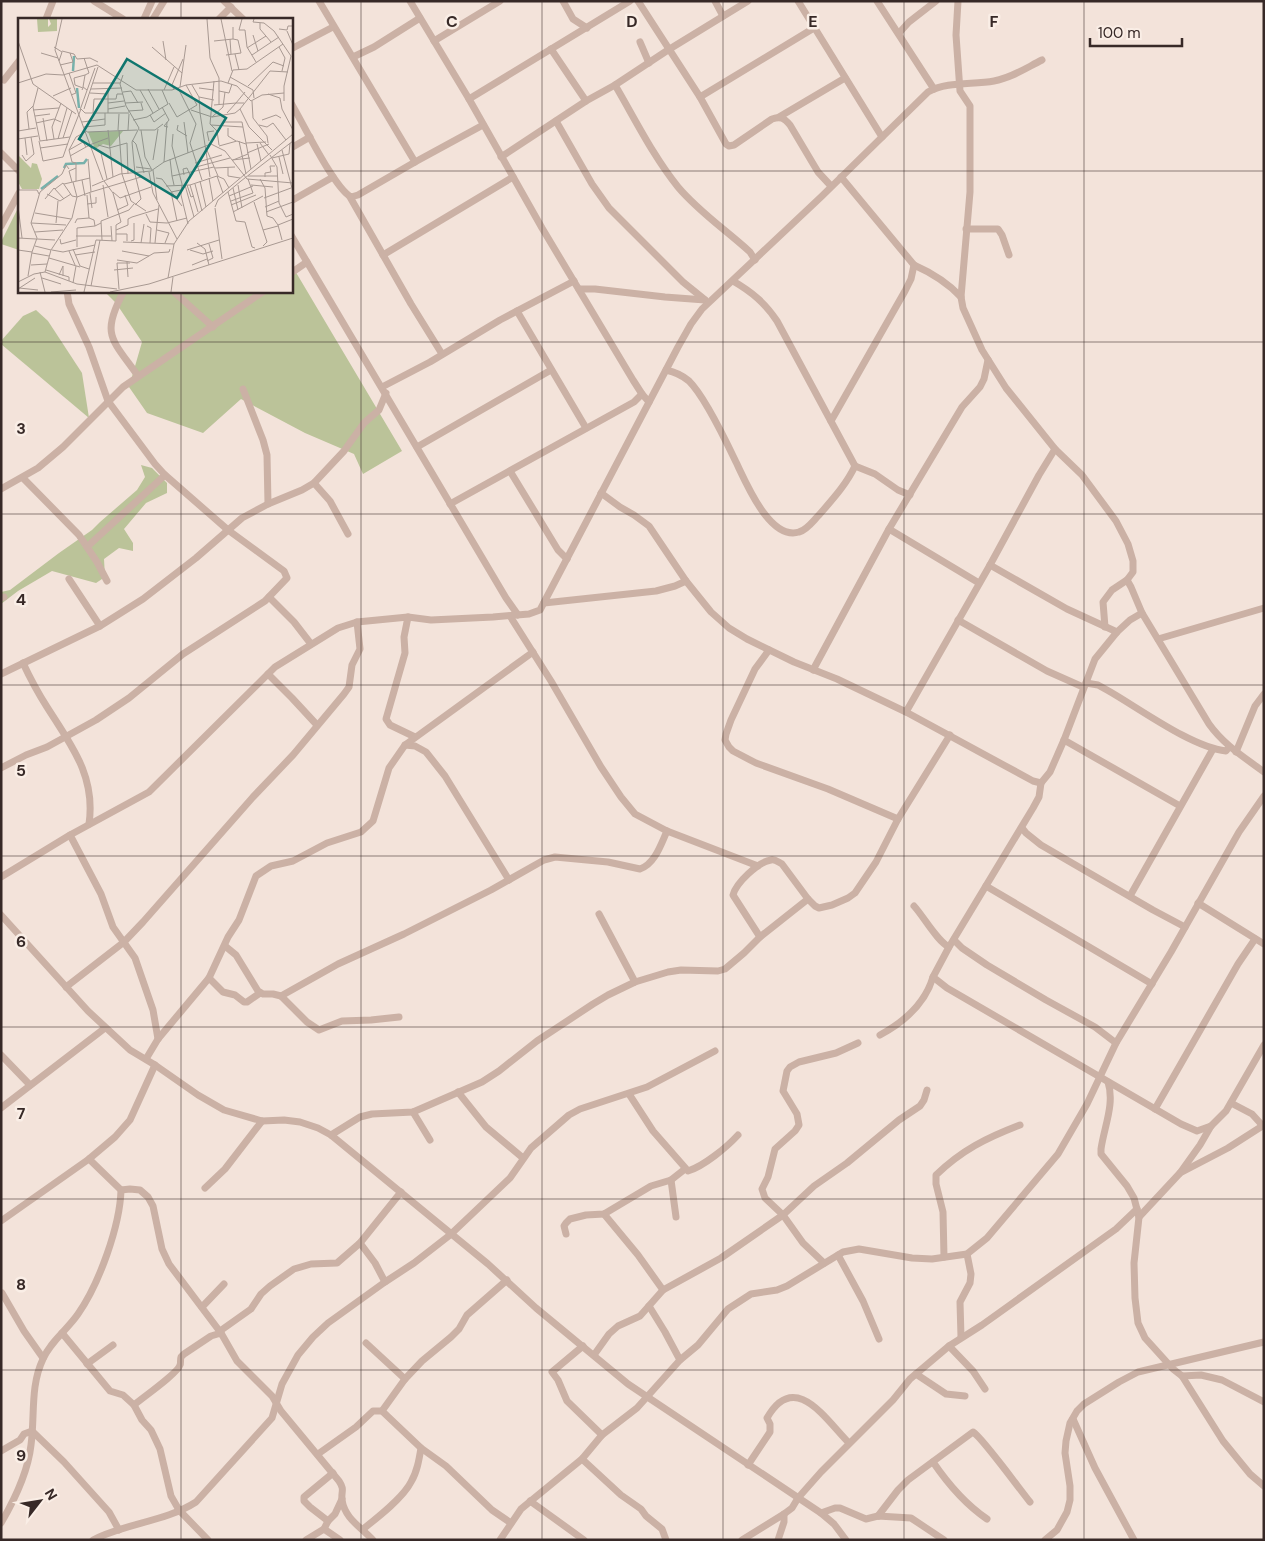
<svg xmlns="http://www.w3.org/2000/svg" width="1265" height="1541" viewBox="0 0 1265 1541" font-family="'DM Sans',sans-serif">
<rect width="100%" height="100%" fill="#f3e3da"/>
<!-- green -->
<g fill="#bbc399">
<path d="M19,206V250L1,244V242Z"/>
<path d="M291,264L402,451L363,474L354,454L305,433L241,399L203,433L147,413L129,387L142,342L116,303L104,291H291Z"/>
<path d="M36,310L48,321L82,373L89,418L1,344V341L23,316Z"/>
<path d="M141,465L152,468L167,483V493L146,503L124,529L133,543V551L119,548L104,559L105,577L96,583L52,571L18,591L1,604V592L10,590L59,553L92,530L100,522L137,490L145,477Z"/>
</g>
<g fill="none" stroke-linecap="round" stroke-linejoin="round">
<!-- minor -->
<g stroke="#cbb1a5" stroke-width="7">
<path d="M94,1L123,19"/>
<path d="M224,1L243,19"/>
<path d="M319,1L415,162"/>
<path d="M410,1L469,99L542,228L633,380L642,394L649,402"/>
<path d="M563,1L573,19L587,28"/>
<path d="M638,1L700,97L726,144L729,146L734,145L772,119C781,116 784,118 790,125L818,172L831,186"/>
<path d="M715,1L723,16"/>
<path d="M798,1L882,137"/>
<path d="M877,1L934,89"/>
<path d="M958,1L956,35L960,91L970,106V192L961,297L963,308L982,350L1006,388L1055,449L1082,475L1116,521L1128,544L1133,561V572L1127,580L1131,587L1142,613L1209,724C1224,745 1244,757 1264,772"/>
<path d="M46,19L53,1"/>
<path d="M144,19L152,1"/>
<path d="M153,19L164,1"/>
<path d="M219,19L231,7"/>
<path d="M899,33L909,22L936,1"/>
<path d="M434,41L500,1"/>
<path d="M640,42L649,63"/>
<path d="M291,49L333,27"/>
<path d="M551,49L586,101"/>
<path d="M353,57L374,47L420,18"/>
<path d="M4,80L19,61"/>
<path d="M615,85C635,119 653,156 678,187C699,212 726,230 750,252L755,260"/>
<path d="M700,97L814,28"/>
<path d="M469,99L630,1"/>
<path d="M291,103C303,123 334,188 351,197L358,195L415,162L483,125"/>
<path d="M779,117L845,78"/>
<path d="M556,121L592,184L609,208L683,282L704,299"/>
<path d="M291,148L310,137"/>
<path d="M1,153L19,171"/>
<path d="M501,157L586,101L615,85L668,50L748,1"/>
<path d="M350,197L411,304L442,354"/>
<path d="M291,201L333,177"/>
<path d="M1,226L19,193"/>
<path d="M966,229H998L1002,235L1009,255"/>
<path d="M291,235L506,598L518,615"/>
<path d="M383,255L513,177"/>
<path d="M914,265C932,273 947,282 961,297"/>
<path d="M291,273L307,262"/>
<path d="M733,281C752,292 765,303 777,321L855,466L875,474L898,490L910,495"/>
<path d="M579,289H595L665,297L705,300"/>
<path d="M124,291C100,335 112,339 138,376"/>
<path d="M173,291L213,327"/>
<path d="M517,311L586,428"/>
<path d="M666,370C675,372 682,375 689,381C705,397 725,439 735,460C745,480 769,541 799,532C807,530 813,521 819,515C832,500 846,485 855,466"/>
<path d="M382,387L430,362L500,320L574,281"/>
<path d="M243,389L263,440L267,455L268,504"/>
<path d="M831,421L905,291L911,279L914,265L841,177"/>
<path d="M417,447L551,370"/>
<path d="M510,471L558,550L567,559"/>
<path d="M23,478L79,535L97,562L107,581"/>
<path d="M314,483L330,501L348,534"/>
<path d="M1,489L38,468L63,447L123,387L264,291"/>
<path d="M601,493L620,507L634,515L649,526L686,581L711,612L729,628L747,639L794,662L837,679L906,712L1033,781L1041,783L1050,772L1064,740L1095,659L1117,632L1130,620L1142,613"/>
<path d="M450,504L634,402L642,394"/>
<path d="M889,529L979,583"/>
<path d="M87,547L165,475"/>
<path d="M990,565L1067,609L1117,632"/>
<path d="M69,579L100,626"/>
<path d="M269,597L294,622L311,644"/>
<path d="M1,598L4,597"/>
<path d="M544,603L656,591L675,586L686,581"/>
<path d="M510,616L551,681L601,767L621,797L635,814L667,831L758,866"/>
<path d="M408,617L404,637L405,653L386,719L390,725L415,737"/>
<path d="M958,620L1047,671L1083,687"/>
<path d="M1105,627L1103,602L1112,590L1127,580"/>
<path d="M1158,639L1264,608"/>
<path d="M769,650L755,669L731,720L726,734L725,740L729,747L733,751L756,763L828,789L898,819"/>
<path d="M23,663C30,678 38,693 47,707C71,745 96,776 89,824"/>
<path d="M813,670L889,529L962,407L980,387L984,379L988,360"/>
<path d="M1,674L100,626L143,599L196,558L242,518L268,504L302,490L314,483L344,451L364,423L379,410L386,393"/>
<path d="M268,674L292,698L317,725"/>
<path d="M1086,683L1098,685L1107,690C1139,708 1191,747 1226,751L1229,747"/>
<path d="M906,712L990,565L1039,475L1055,449"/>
<path d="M1064,740L1180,806"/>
<path d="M405,745L415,746L426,752L445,776L509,880"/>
<path d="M1236,752L1255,706L1264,694"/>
<path d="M1,768L26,755L47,747L96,720L129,698L183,654L265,601L287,578L284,571L228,530L165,475L155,464L108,401L89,347L69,304L67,291"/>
<path d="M1041,783L1039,797L1033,808L949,947L933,977L947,988L1181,1124L1197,1131L1211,1126"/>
<path d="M1022,828L1026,833L1041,845L1153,910L1185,927"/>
<path d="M70,835L101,894L113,927L135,958L153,1010L158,1039"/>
<path d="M1,877L70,835L149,792L275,667L338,628L357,622L408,617L431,620L493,617L529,614L540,610L678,347L691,324L702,309L822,196L928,92C947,81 973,85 994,81C1011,78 1026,68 1042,60"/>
<path d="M986,886L1152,984"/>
<path d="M1130,896L1213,749"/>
<path d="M1198,903L1264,944"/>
<path d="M914,906C924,917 937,941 949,947"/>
<path d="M599,914L635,982"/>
<path d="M1,915L88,1011L130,1050L155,1065L198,1095L224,1110L262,1121L284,1120L300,1122L318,1128L331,1135L488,1264L536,1308L628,1384L821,1513L834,1524L846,1540"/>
<path d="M760,937L733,895C736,883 758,862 771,860C775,859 778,862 782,864L808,899L815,906L819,908L832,905L848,898L855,893L876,862L898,819L950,735"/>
<path d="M954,940L962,948L987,965L1046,1000L1095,1027L1116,1043"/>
<path d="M225,946L236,955L258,991L263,994H273L281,996L307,1022L319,1030L342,1021L371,1020L399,1017"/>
<path d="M209,978L223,992L235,995L244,1002H247L260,993"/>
<path d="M66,987L124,942L143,922L253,797L293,755L344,694L349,687L352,665L360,649L357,622"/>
<path d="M281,996L338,964L404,934L491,890L544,860L555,857L608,862L640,869C655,864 661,844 667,831"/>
<path d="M880,1035C904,1022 925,1004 933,977"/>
<path d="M1,1055L30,1085"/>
<path d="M146,1059L158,1039L209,978L228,937L239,920L256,876L271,866L293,861L327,843L361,832L373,821L389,768L405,745L533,652"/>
<path d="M1108,1082C1115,1104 1104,1127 1101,1149V1154L1127,1186L1134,1198L1139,1217L1134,1263L1135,1298L1138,1323L1145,1338L1173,1369L1182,1376L1201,1375L1222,1380L1264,1402"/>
<path d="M458,1092L486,1127L523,1158"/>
<path d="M629,1094L653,1131L688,1171C704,1166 727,1147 738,1135"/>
<path d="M1231,1103L1252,1114L1262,1125"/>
<path d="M1,1108L105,1028"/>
<path d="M1155,1109L1238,964L1255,939"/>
<path d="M413,1112L430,1140"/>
<path d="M331,1135L360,1117L372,1114L413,1112L482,1082L499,1071L537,1041L593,1004L608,995L635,982L668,972L681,970L718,971L725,969L744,953L760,937L808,899"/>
<path d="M1180,1173L1200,1145L1211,1126L1226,1111L1264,1045"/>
<path d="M671,1180L676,1217"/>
<path d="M205,1188L225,1169L262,1121"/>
<path d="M121,1190L130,1189L140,1190L148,1197L153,1206L162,1249L169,1264L221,1333"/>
<path d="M604,1214L638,1255L663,1290"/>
<path d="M1139,1217L1180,1173L1228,1148L1264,1125"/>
<path d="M1,1221L89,1159L115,1137L130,1120L155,1065"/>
<path d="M566,1234L564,1226L566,1223L570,1219L586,1215L604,1214L651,1186L671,1180L685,1169"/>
<path d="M360,1243L375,1263L385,1282"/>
<path d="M838,1255L863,1301L879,1339"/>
<path d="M944,1257L943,1212L936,1184V1175C962,1150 986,1138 1020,1125"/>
<path d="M824,1263L803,1243L783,1215L765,1198L762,1189L768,1177L775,1149L795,1131L799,1125L797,1114L783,1091L787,1071L790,1067L799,1062L836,1053L858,1043"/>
<path d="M2,1293L24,1331L43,1358"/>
<path d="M649,1306L665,1332L680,1360"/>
<path d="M202,1307L224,1284"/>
<path d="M220,1331L251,1309L261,1294L270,1286L294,1269L311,1264L337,1263L360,1243L401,1192"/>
<path d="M62,1333L110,1391L123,1395L134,1405L142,1420L151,1430L160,1449L171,1496L179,1510L208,1540"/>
<path d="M961,1337L960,1302L970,1283L971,1274L967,1254"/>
<path d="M366,1343L405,1379L422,1361L451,1337L459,1329L467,1315L507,1280"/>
<path d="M583,1346L552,1372L558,1380L567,1401L602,1435"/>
<path d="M949,1346L973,1371L985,1389"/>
<path d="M594,1355L609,1334L618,1326L640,1316L663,1290L721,1258L783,1215L814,1186L847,1163L899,1120L920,1106L924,1100L927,1090"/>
<path d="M87,1364L113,1345"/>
<path d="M916,1374L946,1394L965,1396"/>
<path d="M1182,1376L1223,1441L1250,1474L1264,1486"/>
<path d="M134,1405C142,1398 178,1373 180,1365C181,1363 180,1360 181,1357L184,1354L211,1336L221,1333L237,1361L272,1396L281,1411L339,1481C345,1490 341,1491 342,1500C345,1519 361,1527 373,1540"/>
<path d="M382,1411L405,1379"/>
<path d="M1073,1419L1095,1468L1134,1540"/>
<path d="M421,1448L446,1466L492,1510L511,1523"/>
<path d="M1,1451L20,1440L24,1434L32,1431L64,1462L109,1512L119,1530"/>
<path d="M318,1454L356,1427L373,1411H382L421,1448C419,1460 417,1472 411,1482C403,1498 377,1518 363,1529"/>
<path d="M582,1459L621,1495L641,1509L646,1516L662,1529L666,1540"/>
<path d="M933,1462C948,1484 965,1504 987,1519"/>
<path d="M748,1465L770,1432V1424L767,1418C795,1369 826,1420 849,1443"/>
<path d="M530,1501L584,1540"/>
<path d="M821,1513L835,1508H840L866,1519L878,1516L911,1518L944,1540"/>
<path d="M878,1516L898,1490L908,1480L973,1432C981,1436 1021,1491 1030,1502"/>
<path d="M328,1521L310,1507L304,1501V1497L333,1473"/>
<path d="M1,1523C15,1499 28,1472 31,1445C35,1416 30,1386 43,1359C50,1342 67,1330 78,1314C99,1284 120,1226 121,1190L89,1159"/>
<path d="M324,1529L340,1540"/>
<path d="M93,1540C125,1523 165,1522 196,1502L272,1418L282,1384L298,1355L313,1337L328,1323L385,1282L414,1263L450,1235L510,1178L531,1148L569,1115L580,1109L647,1087L715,1051"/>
<path d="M306,1540L324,1529L328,1521L335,1514L342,1499"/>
<path d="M500,1540L521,1509L582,1459L602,1435L637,1408L680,1360L698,1345L728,1309L751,1294L777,1290L787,1286L843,1252L859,1249L912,1258L932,1259L967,1254L987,1238L1058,1154L1087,1104L1116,1043L1171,952L1239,832L1264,796"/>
<path d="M742,1540L784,1514L792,1508L798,1498L821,1472L893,1400L910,1379L949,1346L982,1325L1116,1229L1137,1209"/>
<path d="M778,1540L784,1522V1514"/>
<path d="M1045,1540L1057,1530L1067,1512L1070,1500V1486L1065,1453L1066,1441L1070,1423L1077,1411L1084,1404L1119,1382L1138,1372L1264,1342"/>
</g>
</g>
<!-- grid -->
<path fill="none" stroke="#372927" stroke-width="1" stroke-opacity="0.55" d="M181,1V19M361,1V1540M542,1V1540M723,1V1540M904,1V1540M1084,1V1540M1,171H19M291,171H1264M181,291V1540M1,342H1264M1,514H1264M1,685H1264M1,856H1264M1,1027H1264M1,1199H1264M1,1370H1264"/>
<!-- overview -->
<g transform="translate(18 18)">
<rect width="275" height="275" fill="#f3e3da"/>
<path d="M19,1H30V9L33,6L31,1H39V13L20,14ZM105,113L93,128L85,126L77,131L70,114ZM0,137L13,150L14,145L19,146L24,161L21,171H4L0,164Z" fill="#bbc399"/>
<path fill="none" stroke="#77b1ab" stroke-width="2.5" d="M55,53L56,38M59,70L61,90M46,150L48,146L66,145L69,141M23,171L40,158"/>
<path fill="none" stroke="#a89992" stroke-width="1" d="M44,1L37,32L85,162M189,1L192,40L201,60V86M203,1L214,53M224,1L221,12H227L229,29L238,44M236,1L235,4L246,5L256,13L273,38L266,68V83M242,5V11L253,24M261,11L269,12L270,8H275M269,13L275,27M235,17L240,33M212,21L213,36M0,23L15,66L58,96M145,23L148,42M196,23L215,21V9M36,29L44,34L41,43M134,29L164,55M261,29L267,40L264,53M229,30L248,18M44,33L56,36L59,41L72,40L80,44M23,35L40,40M217,36L221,52M208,37L223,35L220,22L215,21M234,37L261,19M66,40L71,55L67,57L65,69L69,72M42,47L55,44L52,35M51,55L58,75L53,77M105,57L102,66L108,88L121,110L114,124L117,156M212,59L235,72L236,80M196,63L192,106L199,113L201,127M0,65L28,56L45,57L79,47L118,72H154L168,67L203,63L219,68L229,79M75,65H102M210,65L215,52L229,51L265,26M168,67L179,87M174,67L181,79L182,95M230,68L255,44L266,48M162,69L168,27M20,70L15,89L22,123L52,119L63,91L67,95H111M160,70L178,106L172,125L184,162M181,70L196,72M73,71L104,70M90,71V95M130,71L141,91M156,71L154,67L165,41M64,72L65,70L57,67L56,60L67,57M122,72L135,95M146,72L156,49M201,73L211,75L214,66M105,74L113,73L120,85M72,75L89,76M250,76L262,80L264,91L275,112M35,78L53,70M181,79L196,82M229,79L233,83L244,77L266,75M234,83L235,100L249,118L250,125M90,85L106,83M107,85L125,84M151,85L159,99L179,87M196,87L218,85L227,74M144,89L151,102L146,108L150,109M66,91L80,49M90,91L107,88M15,92L41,90M62,92L77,50M173,92L194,99L205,89L207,74M110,93L125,92L123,85M75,95L76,81H98L99,76H105M182,95L192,159M209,95L218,85H226M132,97L136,104L148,95M17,98L32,96M194,99L217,95L222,91M25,100L29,123M115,102L129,99L150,86L144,72M244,102L258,97L263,100M64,104L87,101M166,104L170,135M18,105L36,101L43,104M160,107L159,112L169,118M193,107L225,109M241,107L249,109L255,105L268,122M66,109L87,107V95M210,110V118L218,123M11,111L9,94L15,88M90,112L95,159M100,112L101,96M101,112L104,156M110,112L111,96M121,112H137L145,106M123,112L127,139L134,152M0,113L18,110M69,114L119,112M199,115L206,104H224L233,151M155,116L154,128L164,166L163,177L170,206M7,120L9,137M45,120L54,93M0,121L20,118M36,121L34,109L43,85M40,121L49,90M114,122L118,126L126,155M21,123L25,143L45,139L52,119M191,123L189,114L196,113M221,123L228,156M228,125L248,124M242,125L251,137M74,126L90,120M239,126L243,143M80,127L91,130L109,125L110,156M201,128L219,123L228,126M22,130L50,126M188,130L200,158M51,132L65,124L68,129L74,126M254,132L231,109L222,91L252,53L270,54M264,132L275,174M83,135L89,161M229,135L251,126M4,137L8,143L16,136L13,119M252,137L259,149L261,185L268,199L275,196M52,138L68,129M261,139L265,156M254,140L271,136L272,125M152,141L154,158M135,142L140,111M214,142L232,140M215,142L230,136M146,144L149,104M177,145L204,137M118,149L133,151M178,149L212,140M210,149V158L222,160M197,150L217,149M135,152L139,182M131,154L135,175L159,221M104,156L113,183L128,193M117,156L123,181L117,187M166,157L165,151L169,150L172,157M199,158L205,175M230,158H259M247,159V155L253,154L252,148H257M138,160L144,161L164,188M191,160L195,183M0,161L1,172H19L21,176M242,161L247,170L249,198L255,200L260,207L264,222M64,162L67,178M58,163V145L54,144L51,132L58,119L69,113M182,163L188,189M54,164L51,153L58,150M55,164L59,179M46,166L72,160M177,166L184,193M85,167L90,199M156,167L154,158L196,149M167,167L176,199M169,167L173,179L176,178M172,167L180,194M220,167L224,190M233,167L255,169M74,168L102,156L133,153L146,144L193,126L207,133L229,161L275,165M148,168L172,167L199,158L206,161L211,170M215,170L220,192M37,171L45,165L54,178L59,179M73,174L123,159M95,174L102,180L133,169M210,174L218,203L227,204L234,229L237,230M72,175L74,190M29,176L42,183L53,176M69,177L71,200M211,178L235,168M246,180L273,170M27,181L36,170L46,181M213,183L235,175L230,161M236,184L249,224L245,228M69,186L78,185V179M213,187L238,177M0,188L4,220M197,189L200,182L223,163L275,123M247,189L261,183M197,190L204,241M99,192L110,187L107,177M215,194L245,178M248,194L275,184M17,195L53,201M128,196L132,204L149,205M159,203L153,174L163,172M13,205L48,207M38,205L40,183M57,205L59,201L71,200L76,202L77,208L83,205M149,205L169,200M260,207L275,201M93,208L94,223M129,208L133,210L132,225M98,212L110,207V201L114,199L140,191M139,212L151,215L147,225M245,212L260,208M17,214L45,212M98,216H109V223M58,218H93M0,220L18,221M19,221L37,222M42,221L43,226L58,222M84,222L83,203L111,192L116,186M113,223L116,222V205M105,224L156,226M123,225L126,206M137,225L141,187M179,225L187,231L191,247M17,228L33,232M59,229V210L77,208M55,231L62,248L71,251M0,232L14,234L19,220L13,205L22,174L44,156L48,147L51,151M34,232L45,234L77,227M169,232L201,222M172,232L185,236L195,233M51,233L57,247M104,233L131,238M14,235L31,238M57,237L77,234M31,240L62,249M99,242L119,245L136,235L151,234L152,231M189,243L195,240L191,226M109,244L110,259M13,247L29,246M174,247L189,241M28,252L51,259V263M96,252L115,250M22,254L27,274M27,254L33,232L54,200L59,179L73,174L70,141M41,257L45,248V258M10,258L14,234M24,260L43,266M150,260L156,226L171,203L275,116M0,264L16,256L27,254L59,266L99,271M55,265L58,248M73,268L82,222M1,270L20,272M0,271L17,260M101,271L99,245H112M33,274L58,272M66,274L78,222L98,223V207L103,204L95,175L86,163M92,274L131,266L275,220M153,274L155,259"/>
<path fill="#0f766e" fill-opacity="0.15" stroke="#0f766e" stroke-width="2.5" d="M109,41L208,100L159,180L61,121Z"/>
<rect width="275" height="275" fill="none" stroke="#372927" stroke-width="2.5"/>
</g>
<g font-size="16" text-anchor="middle" font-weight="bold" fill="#372927" stroke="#faeee6" stroke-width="5" stroke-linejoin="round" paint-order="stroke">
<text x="452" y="27">C</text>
<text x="632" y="27">D</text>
<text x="813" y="27">E</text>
<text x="994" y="27">F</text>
<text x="21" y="434">3</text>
<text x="21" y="605">4</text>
<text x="21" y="776">5</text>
<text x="21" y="947">6</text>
<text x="21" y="1119">7</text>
<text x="21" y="1290">8</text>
<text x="21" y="1461">9</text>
</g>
<!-- border -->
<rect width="1265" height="1541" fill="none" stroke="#372927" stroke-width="5"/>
<!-- north arrow -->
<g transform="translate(40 1501) rotate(59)" stroke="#faeee6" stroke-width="4" paint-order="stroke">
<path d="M0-4L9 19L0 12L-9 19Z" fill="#372927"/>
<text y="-8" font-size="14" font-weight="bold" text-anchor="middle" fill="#372927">N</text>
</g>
<!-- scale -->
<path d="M1090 38v8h92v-8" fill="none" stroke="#372927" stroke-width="2.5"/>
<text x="1098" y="38" font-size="15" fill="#372927" stroke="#faeee6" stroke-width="4" paint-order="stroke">100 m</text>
</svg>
